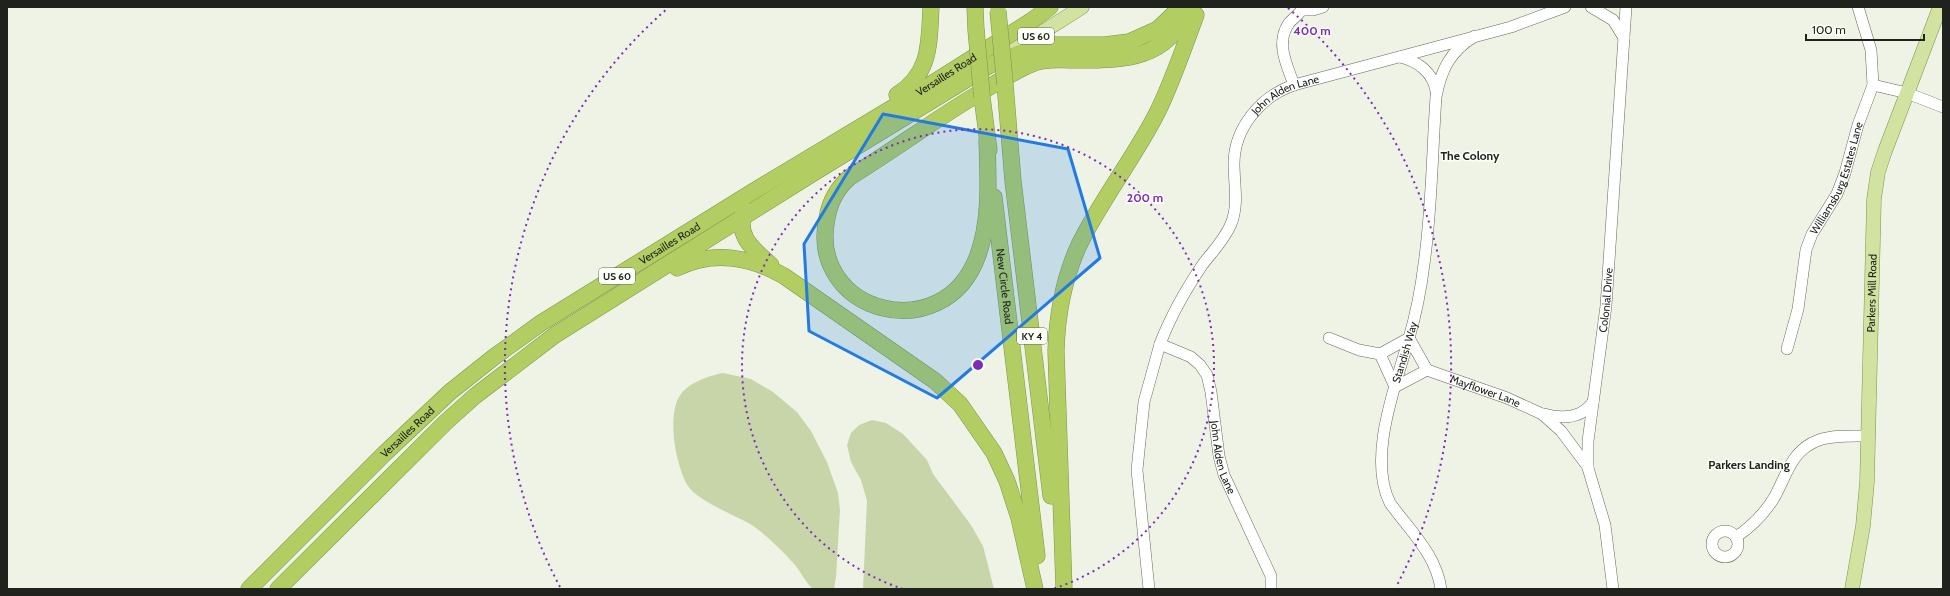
<svg xmlns="http://www.w3.org/2000/svg" width="1950" height="596" viewBox="0 0 1950 596" font-family="Cabin,sans-serif">
<rect width="100%" height="100%" fill="#eef3e5"/>
<!-- green -->
<g fill="#c8d5a9">
<path d="M723,373L751,379L773,392L797,412L811,431L827,462L838,493L840,510L836,577L834,589H813C805,582 801,572 795,565C787,555 760,529 750,524C733,514 699,502 688,486C676,466 667,418 679,397C687,383 708,376 723,373Z"/>
<path d="M872,420L886,423L903,434L927,460L933,474L971,525L983,546L994,589H863L867,501L861,480L851,462L847,445L851,433L859,425Z"/>
</g>
<g fill="none" stroke-linecap="round" stroke-linejoin="round">
<!-- minor casing -->
<g stroke="#65695c" stroke-width="12">
<g id="minor">
<path d="M1591,7L1613,20L1624,38"/>
<path d="M1302,10H1313L1323,7"/>
<path d="M1400,57C1417,61 1433,72 1436,91"/>
<path d="M1294,85C1287,65 1275,43 1289,23C1293,18 1301,14 1303,7"/>
<path d="M1873,85L1907,93L1943,107"/>
<path d="M1329,338L1359,350L1380,354L1409,338L1427,370L1395,387L1380,354"/>
<path id="s1" d="M1160,344C1171,315 1186,289 1203,264C1213,251 1225,239 1231,224C1239,204 1234,185 1234,164C1234,128 1261,96 1294,85L1511,27L1565,7"/>
<path id="s2" d="M1787,349L1798,309L1806,250L1812,234L1837,194L1845,173L1858,125L1873,85L1871,50L1858,7"/>
<path id="s3" d="M1427,370L1507,398L1542,414L1561,431L1588,467"/>
<path d="M1544,414C1562,419 1581,419 1593,402"/>
<circle cx="1725" cy="544" r="13"/>
<path d="M1736,537C1751,527 1764,514 1774,498C1787,475 1791,450 1819,440C1834,435 1852,436 1868,436"/>
<path id="s4" d="M1149,589L1137,470L1144,402L1160,344L1191,357L1200,365L1207,375L1211,392L1219,456L1224,475L1271,576V589"/>
<path id="s5" d="M1441,589C1436,554 1410,531 1390,503C1367,457 1396,385 1409,338C1416,314 1421,289 1424,264C1432,209 1432,153 1436,97C1441,70 1450,51 1475,36"/>
<path id="s6" d="M1613,589L1605,525L1588,468V441L1606,306L1626,7"/>
</g>
</g>
<!-- major casing -->
<g stroke="#7f924a" stroke-width="15">
<g id="major">
<path d="M1011,52L1082,7"/>
<path id="s7" d="M1852,589L1863,526L1867,482L1874,199L1878,172L1885,151L1940,7"/>
</g>
</g>
<!-- highway casing -->
<g stroke="#7f924a" stroke-width="17">
<g id="highway">
<path d="M975,7L976,30"/>
<path d="M1005,84L1013,181L1051,496"/>
<path d="M897,95C931,73 929,44 931,7"/>
<path d="M982,97L989,150"/>
<path d="M987,140C988,178 991,219 978,255C944,350 807,313 827,218C830,201 837,188 850,177C897,148 941,115 988,88C1003,79 1018,69 1034,63C1046,58 1060,60 1073,60C1124,60 1167,61 1190,7"/>
<path id="s8" d="M994,197L1037,556"/>
<path d="M744,210C736,237 752,248 771,265"/>
<path d="M677,268C713,250 751,257 784,276L935,381L960,404L994,453L1007,481L1019,518L1035,589"/>
<path id="s9" d="M249,589L384,454L450,392L494,357L541,323L754,191L917,93L1031,21L1050,7"/>
<path d="M278,589L447,421L475,396L555,335L815,172L990,65L1028,50L1048,45H1105L1129,42L1158,29L1181,7"/>
<path d="M1064,589L1056,351C1057,315 1064,278 1079,245C1102,198 1135,157 1158,111C1173,80 1184,47 1196,15"/>
</g>
</g>
<!-- minor -->
<use href="#minor" stroke="#fff" stroke-width="11"/>
<!-- major -->
<use href="#major" stroke="#d1e2a1" stroke-width="14"/>
<!-- highway -->
<use href="#highway" stroke="#b2ce62" stroke-width="16"/>
<!-- highway-bridge casing -->
<g stroke="#7f924a" stroke-width="17" stroke-linecap="butt">
<g id="highway-bridge">
<path d="M998,11L1005,84"/>
<path d="M976,30L982,97"/>
</g>
</g>
<!-- highway-bridge -->
<use href="#highway-bridge" stroke="#b2ce62" stroke-width="16"/>
</g>
<!-- marked area -->
<path fill="#227be5" fill-opacity="0.2" stroke="#227be5" stroke-width="3" stroke-linejoin="round" d="M883,114L1068,149L1100,258L937,398L809,331L804,244Z"/>
<!-- distance rings -->
<g fill="none" stroke="#7b2cbf" stroke-width="2" stroke-dasharray="2 4">
<path d="M903 589A236 236 0 1 1 1053 589"/>
<path d="M560 587A473 473 0 0 1 668 8M1288 8A473 473 0 0 1 1396 587"/>
</g>
<g text-anchor="middle" dominant-baseline="central" stroke-width="3" stroke-linejoin="round" paint-order="stroke">
<!-- shield labels -->
<g fill="#fdfff9" stroke="#62645f" stroke-width="1">
<rect x="1018" y="28" width="36" height="16" rx="3"/>
<rect x="599" y="268" width="36" height="16" rx="3"/>
<rect x="1017" y="328" width="30" height="16" rx="3"/>
</g>
<g font-size="10" font-weight="bold" fill="#20221d">
<text x="1036" y="36">US 60</text>
<text x="617" y="276">US 60</text>
<text x="1032" y="336">KY 4</text>
</g>
<!-- street labels -->
<g font-size="11" fill="#20221d" stroke="#fdfff9">
<text stroke="none"><textPath href="#s9" startOffset="871">Versailles Road</textPath></text>
<text stroke="none"><textPath href="#s1" startOffset="294">John Alden Lane</textPath></text>
<text stroke="none"><textPath href="#s2" startOffset="180">Williamsburg Estates Lane</textPath></text>
<text stroke="none"><textPath href="#s9" startOffset="547">Versailles Road</textPath></text>
<text stroke="none"><textPath href="#s8" startOffset="90">New Circle Road</textPath></text>
<text stroke="none"><textPath href="#s7" startOffset="297">Parkers Mill Road</textPath></text>
<text stroke="none"><textPath href="#s6" startOffset="293">Colonial Drive</textPath></text>
<text stroke="none"><textPath href="#s5" startOffset="256">Standish Way</textPath></text>
<text stroke="none"><textPath href="#s3" startOffset="62">Mayflower Lane</textPath></text>
<text stroke="none"><textPath href="#s9" startOffset="223">Versailles Road</textPath></text>
<text stroke="none"><textPath href="#s4" startOffset="390">John Alden Lane</textPath></text>
</g>
<!-- neighbourhood labels -->
<g font-size="12" font-weight="bold" fill="#20221d" stroke="#fdfff9">
<text x="1470" y="155">The Colony</text>
<text x="1749" y="464">Parkers Landing</text>
</g>
</g>
<circle cx="978" cy="365" r="6" fill="#7b2cbf" stroke="#fdfff9" stroke-width="2"/>
<g font-size="12" text-anchor="middle" font-weight="bold" fill="#7b2cbf" stroke="#fdfff9" stroke-width="3" stroke-linejoin="round" paint-order="stroke">
<text x="1312" y="35">400 m</text>
<text x="1145" y="202">200 m</text>
</g>
<!-- border -->
<rect width="1950" height="596" fill="none" stroke="#20221d" stroke-width="16"/>
<!-- scale -->
<path d="M1806 34v6h118v-6" fill="none" stroke="#20221d" stroke-width="2"/>
<text x="1812" y="34" font-size="12" fill="#20221d" stroke="#fdfff9" stroke-width="3" paint-order="stroke">100 m</text>
</svg>
